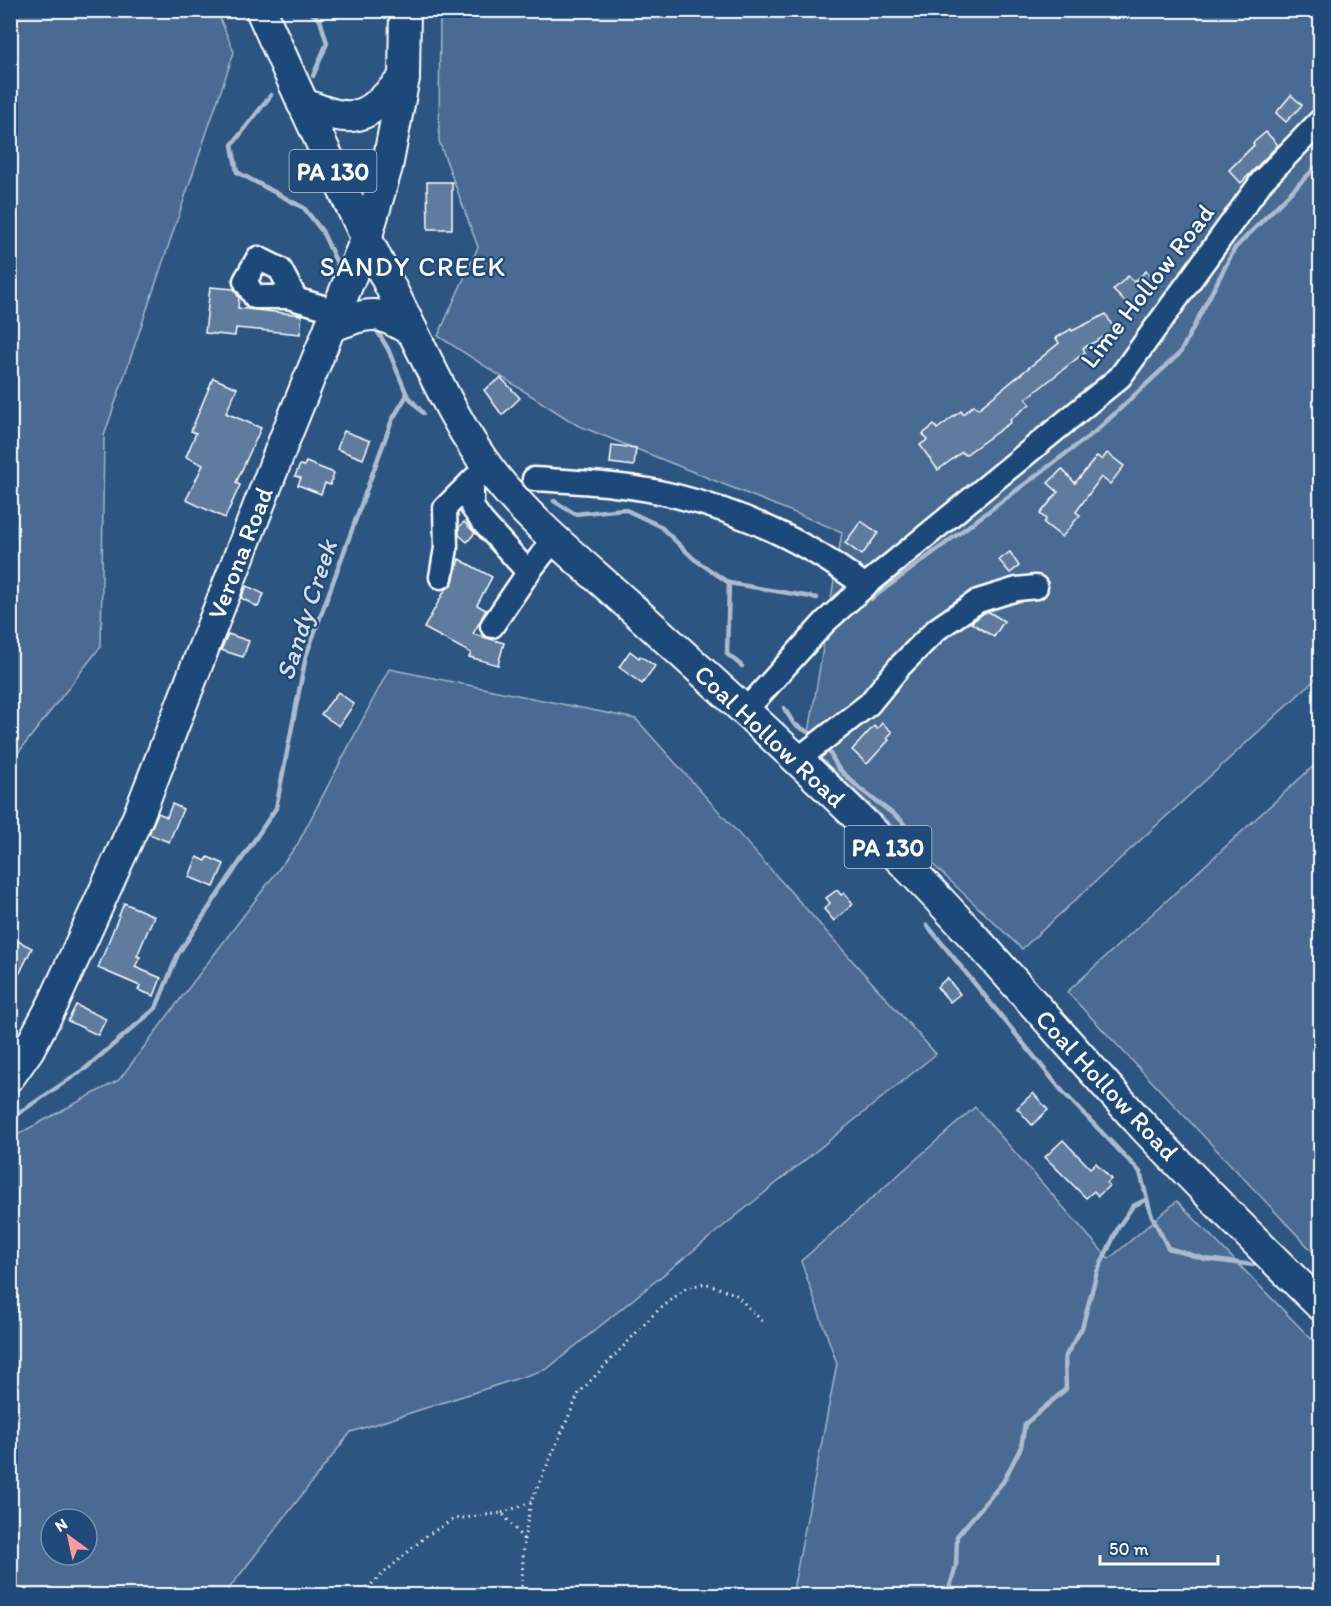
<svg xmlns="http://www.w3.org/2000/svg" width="1331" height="1606" viewBox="0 0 1331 1606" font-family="Itim,sans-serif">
<rect width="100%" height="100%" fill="#2c5582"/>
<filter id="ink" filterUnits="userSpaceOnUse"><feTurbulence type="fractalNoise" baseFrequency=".0167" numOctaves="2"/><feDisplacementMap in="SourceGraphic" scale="12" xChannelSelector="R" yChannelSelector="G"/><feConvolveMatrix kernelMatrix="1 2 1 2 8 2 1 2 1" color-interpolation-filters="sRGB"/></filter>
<g filter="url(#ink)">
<!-- green -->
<g fill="#486b92" stroke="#a4b5c8" stroke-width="1.5" fill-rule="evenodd">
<path d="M11,10L217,11L234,52L104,436L101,646L11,762Z"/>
<path d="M440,11H1320V675L1022,949L807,745L842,532L577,425L438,336L478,247L439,141Z"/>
<path d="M389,669L636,719L936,1054L547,1369L351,1432L224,1595H11V1138L119,1080L297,845ZM51,1519H87V1555H51Z"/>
<path d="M1320,760V1259L1067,992Z"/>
<path d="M975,1107L1109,1259L1177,1201L1320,1348V1595H1163L1153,1586L1142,1596L792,1595L837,1364L801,1261Z"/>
</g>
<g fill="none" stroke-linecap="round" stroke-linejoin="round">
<!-- stream -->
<g stroke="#acbcce" stroke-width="4.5">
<path d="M308,10L320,20L327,43L313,76"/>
<path d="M271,95L232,145L237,172L304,208L322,231L341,272"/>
<path d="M407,395L423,413"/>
<path d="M554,501L575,514L624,509L660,526L694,559L729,583L817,598"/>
<path d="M729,583L727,654L742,666"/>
<path d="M871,599L1096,431L1180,353L1235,248L1320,163"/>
<path d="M784,708L794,724L815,736"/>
<path d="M826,746L838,768L860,789L901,820L931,863"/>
<path d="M927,925L1063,1092L1140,1172L1151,1214L1168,1248L1205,1259L1254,1265"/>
<path d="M10,1119L86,1068L156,1008L178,954L276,808L306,656L392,420L407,395L388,349L375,327"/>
<path d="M947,1596L956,1566L957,1536L1003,1482L1021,1447L1025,1424L1066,1389L1065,1357L1082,1328L1097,1272L1119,1226L1133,1206L1147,1199"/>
</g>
</g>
<!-- building -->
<g fill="#5e7c9f" stroke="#fff" stroke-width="1.5">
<path d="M1291,95L1302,105L1286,122L1276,113Z"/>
<path d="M1266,132L1278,145L1241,183L1229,170L1254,145L1253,143Z"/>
<path d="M427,182H452V229H428Z"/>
<path d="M1146,271L1155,281L1131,308L1113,290L1128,276L1134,282Z"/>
<path d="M210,287L234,289L239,298L238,308L302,315L300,334L236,328L235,336L205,333Z"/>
<path d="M1106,314L1115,331L1083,348L1085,352L1026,399L1030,404L1010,420L1011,422L965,455L962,452L938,470L920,445L927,440L923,434L934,425L937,429L961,411L963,414L974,405L978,409L1059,343L1056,338L1071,329L1072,331Z"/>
<path d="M213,378L237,388L226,413L261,428L236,483L240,485L225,518L186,500L203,465L186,457L196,433L191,431Z"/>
<path d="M501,378L520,398L502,415L484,390Z"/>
<path d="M344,431L370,441L363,459L337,449Z"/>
<path d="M612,445L636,448L634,466L610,463Z"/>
<path d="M1107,453L1124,466L1110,484L1101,477L1076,512L1080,515L1062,537L1044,523L1046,519L1040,514L1058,492L1048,483L1062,469L1075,483L1097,456L1102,460Z"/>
<path d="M306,462L334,473L330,485L325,483L321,494L298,485L301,478L295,476L300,465L304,466Z"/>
<path d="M861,521L878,533L862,555L845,543Z"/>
<path d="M464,522L475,533L467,542L459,535V527Z"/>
<path d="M1010,552L1019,566L1010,573L999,560Z"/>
<path d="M459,559L492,577L477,605L486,610L473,634L504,643L498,665L469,657L471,653L424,628L445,590L452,585Z"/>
<path d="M247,586L264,594L258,607L241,598Z"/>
<path d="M989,612L1004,621L994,637L971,623L984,613Z"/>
<path d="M228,634L249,641L243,657L221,650Z"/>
<path d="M630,651L639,658L640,656L655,666L642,684L619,667Z"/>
<path d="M338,692L354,704L339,726L321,714Z"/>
<path d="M882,723L892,732L887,738L889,740L867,764L852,750L874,726L877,729Z"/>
<path d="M172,804L183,809L169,842L149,834L158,813L167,817Z"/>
<path d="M197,857L206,861L208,857L224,864L214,887L189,877Z"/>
<path d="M837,890L841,895L844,893L853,904L834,921L824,909L830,903L826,898Z"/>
<path d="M124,903L154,916L137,956L140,957L135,967L161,978L154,996L138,990L140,986L98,968Z"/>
<path d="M16,940L32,948L10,993V953Z"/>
<path d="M947,978L960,994L950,1002L937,987Z"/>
<path d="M76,1005L106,1019L98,1035L68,1021Z"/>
<path d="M1033,1093L1048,1110L1032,1125L1017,1108Z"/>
<path d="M1063,1140L1090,1168L1096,1163L1111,1179L1107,1183L1109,1186L1098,1196L1094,1191L1086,1198L1045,1157Z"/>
</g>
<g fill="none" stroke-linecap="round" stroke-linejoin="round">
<!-- minor casing -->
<g stroke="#fff" stroke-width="27">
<g id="minor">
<path d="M296,299L280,269L258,258L245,281L255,297H288L337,311"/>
<path d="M534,479C581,482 630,484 676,496C744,513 809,543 865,586"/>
<path d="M472,481V507L482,521L528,572"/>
<path d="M441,577L446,548L445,508L487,466"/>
<path d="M492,626L530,570L555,538"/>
<path d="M745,711L825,622L865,586L1120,377L1262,181L1320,121"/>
<path d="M797,760L869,704L900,666L937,629L978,601L1017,589L1036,587"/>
</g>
</g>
<!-- major casing -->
<g stroke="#fff" stroke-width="34">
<g id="major">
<path d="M261,10C307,114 355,217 406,318C431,368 459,431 493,474C533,525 586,566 634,610C718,686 802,762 883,842C973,931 1055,1030 1141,1124C1199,1186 1260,1246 1320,1305"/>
<path d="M302,103C356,126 365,120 404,78"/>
<path d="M330,327C370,312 376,308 413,332"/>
<path d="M10,1076L29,1049L54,1002L138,817L285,438L366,239L387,167L404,78L405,10"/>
</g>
</g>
<!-- path -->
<g stroke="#fff" stroke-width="3" stroke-dasharray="1.5 4.5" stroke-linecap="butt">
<path d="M502,1513L531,1502"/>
<path d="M524,1540L531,1502L579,1393L655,1313L685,1289L705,1283L735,1294L765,1324"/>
<path d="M358,1596L426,1536L454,1519L502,1513L524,1540L521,1596"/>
</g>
<!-- minor -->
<use href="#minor" stroke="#1f4a7a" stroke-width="22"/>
<!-- major -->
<use href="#major" stroke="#1f4a7a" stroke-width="30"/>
</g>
</g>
<g text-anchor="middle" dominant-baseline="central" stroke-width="4.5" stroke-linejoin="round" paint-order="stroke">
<!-- shield labels -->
<g fill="#1f4a7a" stroke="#bcc9d7" stroke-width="1.5">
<rect x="289.5" y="150" width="87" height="42" rx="4.5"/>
<rect x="844.5" y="826" width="87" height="42" rx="4.5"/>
</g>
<g font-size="24" font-weight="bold" fill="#fff">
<text x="333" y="171">PA 130</text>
<text x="888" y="847">PA 130</text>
</g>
<!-- street labels -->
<g font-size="26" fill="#fff" stroke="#1f4a7a">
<text transform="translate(1147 286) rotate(-52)">Lime Hollow Road</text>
<text transform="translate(240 553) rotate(-69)">Verona Road</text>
<text transform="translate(770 736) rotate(43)">Coal Hollow Road</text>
<text transform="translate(1107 1085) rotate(47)">Coal Hollow Road</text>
</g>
<!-- neighbourhood labels -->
<g font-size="27" letter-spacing="1.5" fill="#fff" stroke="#1f4a7a">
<text x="413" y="266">SANDY CREEK</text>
</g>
<!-- water labels -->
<g font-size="27" font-style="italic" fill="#d5dde6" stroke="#1f4a7a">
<text transform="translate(306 610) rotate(-72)">Sandy Creek</text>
</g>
</g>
<!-- margin -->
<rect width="1331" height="1606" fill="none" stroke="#1f4a7a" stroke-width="36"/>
<rect x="18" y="18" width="1295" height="1570" fill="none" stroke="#fff" stroke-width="2" filter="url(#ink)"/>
<!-- north arrow -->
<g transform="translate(69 1537) rotate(327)"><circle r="28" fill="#1f4a7a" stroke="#7992af" stroke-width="1.5"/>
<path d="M0-4.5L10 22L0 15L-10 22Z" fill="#ff9aa2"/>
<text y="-9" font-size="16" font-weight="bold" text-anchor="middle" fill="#ffffff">N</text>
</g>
<!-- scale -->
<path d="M1100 1555v9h118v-9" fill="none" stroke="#ffffff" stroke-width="3"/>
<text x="1109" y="1555" font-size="18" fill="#ffffff" stroke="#1f4a7a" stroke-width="4.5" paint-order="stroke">50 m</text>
</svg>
